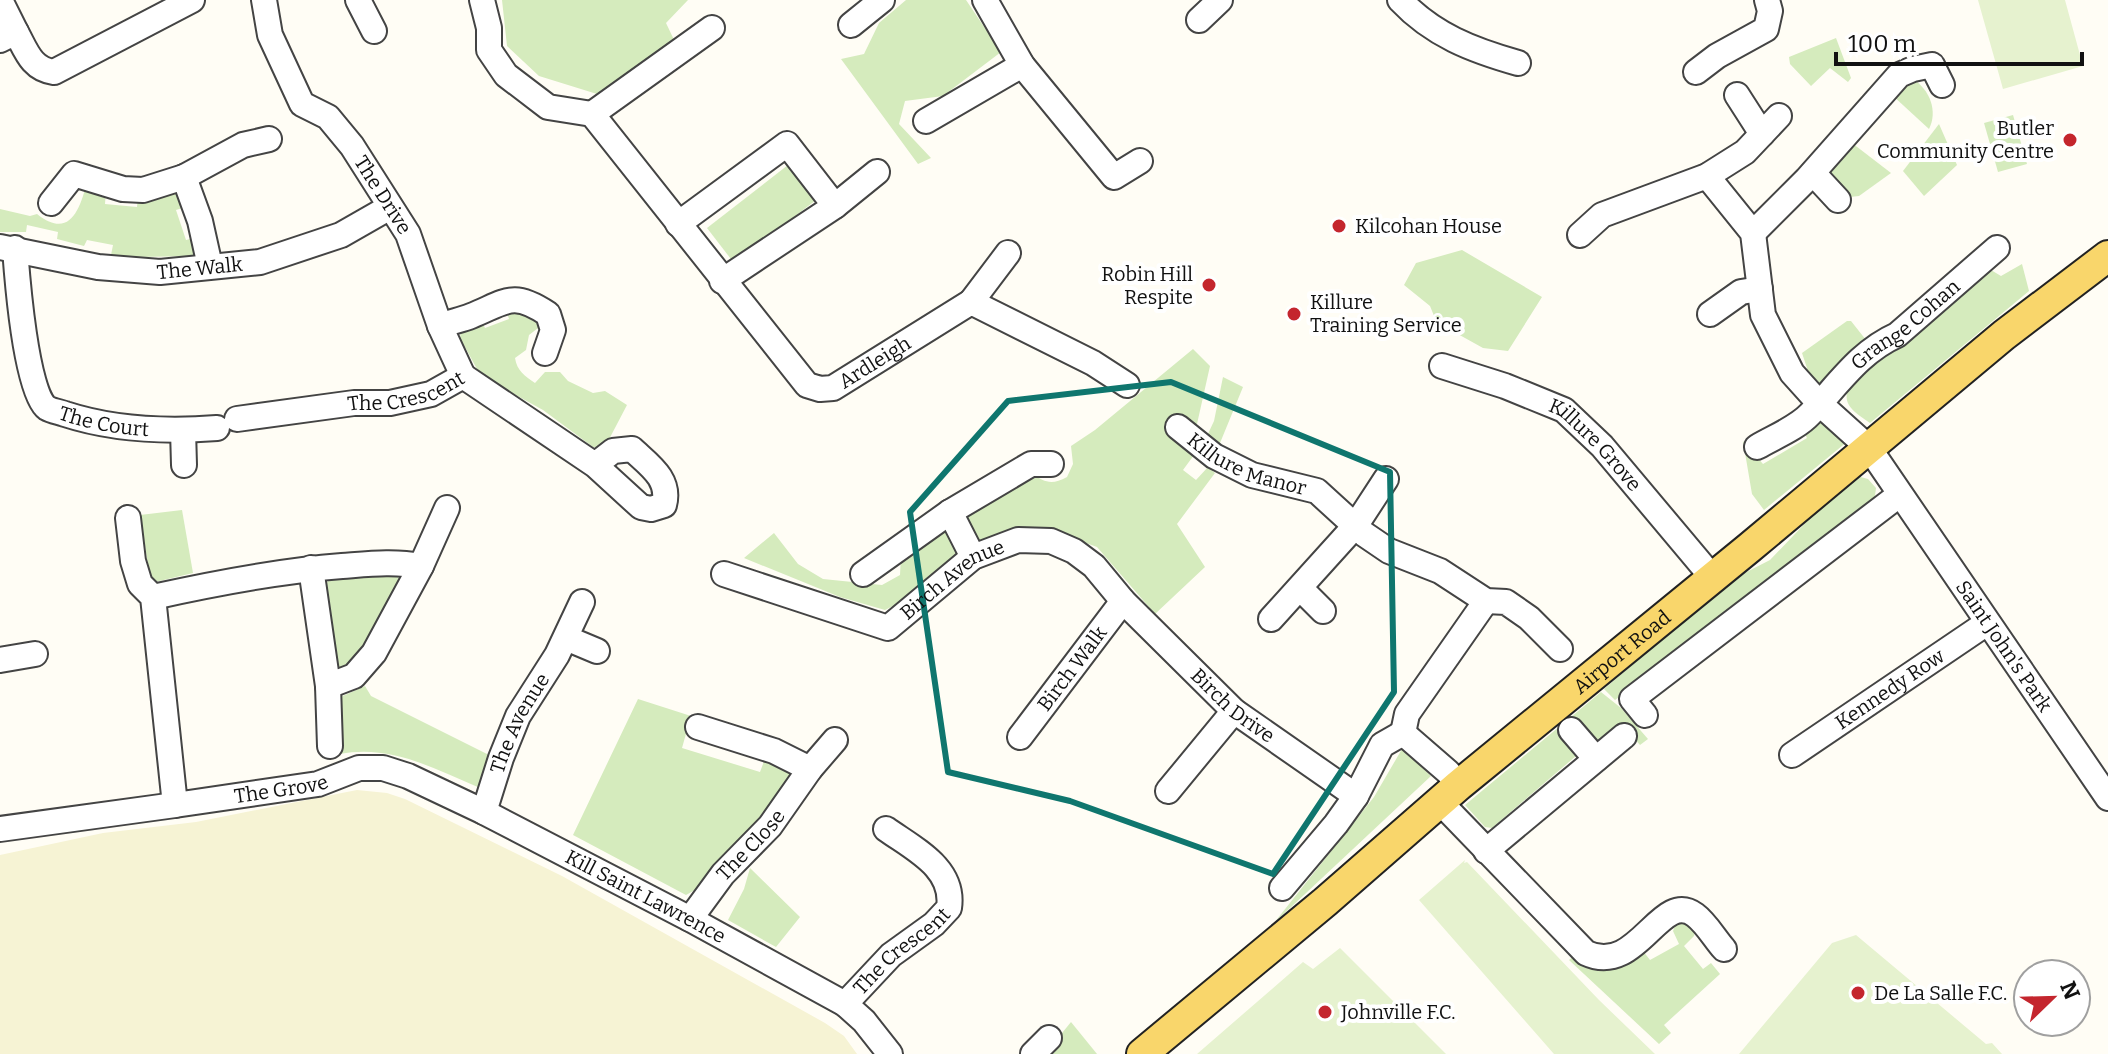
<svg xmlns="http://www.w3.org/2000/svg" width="2108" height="1054" viewBox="0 0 2108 1054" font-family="Bitter,serif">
<rect width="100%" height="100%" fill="#fffdf5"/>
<!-- farmland -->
<path fill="#f6f3d4" d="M357,790L387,793L405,799L562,876L825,1023L844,1036L857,1054H0V855L103,833L196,822Z"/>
<!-- green -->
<g fill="#d5ebbd">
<path d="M502,0H688L666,23L676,44L597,94L539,76L507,46Z"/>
<path d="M906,0H966L1001,52L943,96L905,101L899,124L931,158L918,164L841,59L864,54L879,23Z"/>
<path d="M1836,38L1851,78L1848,82L1830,68L1811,86L1790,64L1789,57Z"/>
<path d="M1913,79C1930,90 1938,111 1929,129L1892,95Z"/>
<path d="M2013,115L2027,164L1998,172L1984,123Z"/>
<path d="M1939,124L1957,165L1924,196L1903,171Z"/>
<path d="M1852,143L1891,173L1859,196L1850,197L1829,174L1830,166Z"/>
<path d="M788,165L816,200L734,263L707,228Z"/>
<path d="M87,182L106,190L105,204L137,207L138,196L179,192L189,206L176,210L186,240L198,237V256L137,257L111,255L113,245L87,240L84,246L57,239L58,232L27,225L26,232H0V209L30,216L37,214C70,240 80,209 87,182Z"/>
<path d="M1462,250L1542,297L1508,351L1483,348L1447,328L1441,333L1430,306L1404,285L1416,263Z"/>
<path d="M2022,264L2029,291L1870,423C1846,407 1839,400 1856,374L1981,272L1991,270L2001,276Z"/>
<path d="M523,308L542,325L529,335L526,350L515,358C517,371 525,376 535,383L545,372H560L568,381L593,393L605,391L627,405L605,447H593L543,410L487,379L477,369L460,338L461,331L480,318L485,328L509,319L506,309Z"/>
<path d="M1847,321H1851L1866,340L1823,382L1816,385L1808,381L1807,368L1802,353Z"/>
<path d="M1193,349L1210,366L1197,424L1171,430L1194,455L1183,470L1196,480L1208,467L1215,473L1177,524L1205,567L1155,614L1097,547L1053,531L1017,528L979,541L968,520V509L1032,473C1045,483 1052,485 1067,477L1073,464L1071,446L1095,430Z"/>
<path d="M1223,377L1243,387L1220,443L1207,436L1214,421Z"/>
<path d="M1815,422H1828L1848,441L1764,510L1752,494L1743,441L1763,464L1807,438L1802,428Z"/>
<path d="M1857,476L1868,479L1876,488L1874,503L1615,700L1604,689L1733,579L1770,560L1814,514Z"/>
<path d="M182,510L193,573L151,583L140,515Z"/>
<path d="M943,527L959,557L903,601L885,610L840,597L744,558L774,533L798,564L823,579L882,585L900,575L901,555Z"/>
<path d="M388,571L398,576L401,587L360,662L344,672L335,668L325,585L332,576Z"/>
<path d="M365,686L371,696L489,755L480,788C435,769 391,744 340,754L336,699Z"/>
<path d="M1601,692L1621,708L1648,739L1640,745L1625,728C1608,737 1592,740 1576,750V756L1492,828L1485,827L1465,805Z"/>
<path d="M638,699L691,716L682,748L760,772L766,756L794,771L764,822L695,890L686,895L573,835Z"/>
<path d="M1402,749L1431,776L1274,923L1374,797Z"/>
<path d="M750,868L800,917L776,947L728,920L744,889Z"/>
<path d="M1682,920L1695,929L1694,936L1684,946L1703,969L1711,963L1720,974L1664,1025L1671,1033L1659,1044L1569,960L1575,955C1610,971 1609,971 1643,951L1650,960L1679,944L1673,931L1676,924Z"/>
<path d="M1071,1022L1097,1054H1045Z"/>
</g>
<!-- pitch -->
<g fill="#e6f2cf">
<path d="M1978,0H2065L2083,66L2003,89Z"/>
<path d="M1465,860L1464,863L1467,862L1599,1000L1655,1054H1554L1419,900Z"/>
<path d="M1856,935L1986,1044L1992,1043L2002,1054H1739L1832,943Z"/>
<path d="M1340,948L1446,1054H1197L1303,962L1313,969Z"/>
</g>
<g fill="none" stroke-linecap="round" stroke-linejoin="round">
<!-- minor casing -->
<g stroke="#444" stroke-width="28">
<g id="minor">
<path d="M0,0L16,32"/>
<path id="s1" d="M264,0L270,35L302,104L328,117L352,146L408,234L440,326L463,376"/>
<path d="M358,0L374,31"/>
<path id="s2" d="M482,0L489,28V50L506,75L548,107L592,114L807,385L820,389L833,388L971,302L1093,363L1127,385"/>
<path d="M985,0L1022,65L1114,177L1140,161"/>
<path d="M1400,0C1433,35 1472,50 1518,63"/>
<path d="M1199,20L1220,0"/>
<path d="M851,25L882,0"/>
<path d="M0,40L16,32C26,50 31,69 54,72L192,0"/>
<path d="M1696,72L1717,56L1766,29L1770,11L1767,0"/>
<path d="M1737,95L1762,134"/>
<path d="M592,114L712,28"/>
<path d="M926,121L1022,65"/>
<path d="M1813,173L1838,200"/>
<path id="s3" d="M1707,176L1753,233L1763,315L1792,373L1819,403L1869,448L2108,798"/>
<path d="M184,177L200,221L210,266"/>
<path d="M51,203L74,174L123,189L143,190L184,177L243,145L269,139"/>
<path d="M835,206L877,172"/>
<path d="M678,224L787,144L835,206L722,281"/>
<path d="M1753,233L1807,179L1899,75L1913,69L1932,65L1942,85"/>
<path d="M1580,235L1602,215L1707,176L1745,152L1779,116"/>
<path id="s4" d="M0,247L98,267L160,272L260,262L341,235L390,207"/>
<path id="s5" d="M15,248C17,276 26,394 47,408C52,411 60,412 65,414C114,430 165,432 217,428"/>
<path d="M971,302L1008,253"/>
<path d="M1710,314L1741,292L1760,289"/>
<path d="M440,326C450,322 461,320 471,316C506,302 512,290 548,314L553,330L545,353"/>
<path id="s6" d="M1442,366L1505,386L1564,410L1602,446L1712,577"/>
<path d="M463,376L595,465L613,451L632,449C649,465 671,479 664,505L651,509L641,507L595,465"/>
<path id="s7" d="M237,419L354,403H390L431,394L463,376"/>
<path id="s8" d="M1178,427L1214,456L1252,475L1317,491L1364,534L1389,551L1440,571L1486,601L1506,602L1529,618L1560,649"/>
<path d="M183,430L184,465"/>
<path id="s9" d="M1757,447C1774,437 1797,428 1810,414C1838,385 1859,352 1897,335L1997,248"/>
<path d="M950,512L973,557"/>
<path id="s10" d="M128,518L133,561L140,584L153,597L175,805L318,784L359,768H383L408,776L484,812L690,919L845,1004L864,1021L890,1054"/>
<path d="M311,568L328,686L354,676L374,653L421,566"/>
<path id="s11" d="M724,574L888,628L973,557L1018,540L1051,541L1074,551L1094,566L1123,601L1234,711L1356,796"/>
<path d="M863,574L950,512L1031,464H1051"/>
<path d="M1300,588L1323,611"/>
<path d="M153,597C216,583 278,571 342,566C369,564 394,561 421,566L447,508"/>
<path d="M1271,619L1356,525L1386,479"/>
<path d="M566,638L597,651"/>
<path d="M0,660L35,654"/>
<path d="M328,686L330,746"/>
<path d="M1645,715L1632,699L1899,495"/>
<path d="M698,727L774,751L810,769"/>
<path d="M1571,730L1596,759"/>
<path d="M1403,733L1407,714L1486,601"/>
<path d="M1403,733L1448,772L1459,785"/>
<path id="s12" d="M1020,737L1123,601"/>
<path id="s13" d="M1792,755L1987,623"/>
<path d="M1168,791L1234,711"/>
<path d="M1440,802L1586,953C1638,977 1660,889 1695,915C1706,923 1715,939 1724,949"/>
<path id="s14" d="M484,812L501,758L518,716L557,655L582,602"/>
<path d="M0,829L175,805"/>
<path d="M1486,851L1624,736"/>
<path d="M1282,888L1336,824L1356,796L1382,745L1403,733"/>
<path id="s15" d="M690,919L723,874L770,826L810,769L835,740"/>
<path id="s16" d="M845,1004L891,955L934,924L949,908C955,868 914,849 886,829"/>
<path d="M1033,1054L1049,1038"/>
</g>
</g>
<!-- major casing -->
<g stroke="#222" stroke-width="34">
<g id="major">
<path id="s17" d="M1142,1054L1325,902L1459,785L1749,548L2004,335L2108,256"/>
</g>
</g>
<!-- minor -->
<use href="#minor" stroke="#fff" stroke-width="24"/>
<!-- major -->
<use href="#major" stroke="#f9d66b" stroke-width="30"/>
</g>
<!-- marked area -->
<path fill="none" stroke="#0f766e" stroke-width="6" stroke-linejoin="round" d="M1171,382L1390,472L1394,692L1273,874L1070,801L948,772L910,512L1008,401Z"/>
<!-- markers -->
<g fill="#c4262e" stroke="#fff" stroke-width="3">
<circle cx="2070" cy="140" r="8"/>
<circle cx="1339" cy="226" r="8"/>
<circle cx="1209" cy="285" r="8"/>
<circle cx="1294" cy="314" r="8"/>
<circle cx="1858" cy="993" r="8"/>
<circle cx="1325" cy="1012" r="8"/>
</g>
<g text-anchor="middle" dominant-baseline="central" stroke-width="8" stroke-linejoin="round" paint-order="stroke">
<!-- poi labels -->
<g font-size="20" fill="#111" stroke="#fff" text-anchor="start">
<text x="2054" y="128" text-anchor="end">Butler<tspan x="2054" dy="23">Community Centre</tspan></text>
<text x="1355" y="226">Kilcohan House</text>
<text x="1193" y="274" text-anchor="end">Robin Hill<tspan x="1193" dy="23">Respite</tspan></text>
<text x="1310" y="302">Killure<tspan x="1310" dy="23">Training Service</tspan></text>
<text x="1874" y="993">De La Salle F.C.</text>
<text x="1341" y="1012">Johnville F.C.</text>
</g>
<!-- street labels -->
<g font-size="20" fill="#111" stroke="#fff">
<text stroke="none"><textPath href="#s1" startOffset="236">The Drive</textPath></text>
<text stroke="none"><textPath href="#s4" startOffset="202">The Walk</textPath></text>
<text stroke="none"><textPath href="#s9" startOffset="194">Grange Cohan</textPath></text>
<text stroke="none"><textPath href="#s2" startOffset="600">Ardleigh</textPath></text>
<text stroke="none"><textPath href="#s7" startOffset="172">The Crescent</textPath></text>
<text stroke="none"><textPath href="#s5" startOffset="224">The Court</textPath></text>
<text stroke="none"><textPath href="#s6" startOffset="176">Killure Grove</textPath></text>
<text stroke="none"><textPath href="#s8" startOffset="80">Killure Manor</textPath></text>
<text stroke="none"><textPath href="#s11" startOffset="254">Birch Avenue</textPath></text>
<text stroke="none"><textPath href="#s3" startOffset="568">Saint John's Park</textPath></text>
<text stroke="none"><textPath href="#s17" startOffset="626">Airport Road</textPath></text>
<text stroke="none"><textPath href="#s12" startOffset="86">Birch Walk</textPath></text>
<text stroke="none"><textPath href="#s13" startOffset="118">Kennedy Row</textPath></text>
<text stroke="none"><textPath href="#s11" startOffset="612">Birch Drive</textPath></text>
<text stroke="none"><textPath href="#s14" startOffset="96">The Avenue</textPath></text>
<text stroke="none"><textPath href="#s10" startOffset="402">The Grove</textPath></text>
<text stroke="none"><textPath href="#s15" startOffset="96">The Close</textPath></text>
<text stroke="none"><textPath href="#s10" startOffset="800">Kill Saint Lawrence</textPath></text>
<text stroke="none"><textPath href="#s16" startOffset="78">The Crescent</textPath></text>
</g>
</g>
<!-- north arrow -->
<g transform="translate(2052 998) rotate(67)"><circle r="38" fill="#ffffff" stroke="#a0a0a0" stroke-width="2"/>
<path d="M0-6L14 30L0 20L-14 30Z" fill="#c4262e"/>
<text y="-12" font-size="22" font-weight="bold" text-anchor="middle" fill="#111111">N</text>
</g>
<!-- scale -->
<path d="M1836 52v12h246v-12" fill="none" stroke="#111111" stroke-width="4"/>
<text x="1848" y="52" font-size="24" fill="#111111" stroke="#ffffff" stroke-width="6" paint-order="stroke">100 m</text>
</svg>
